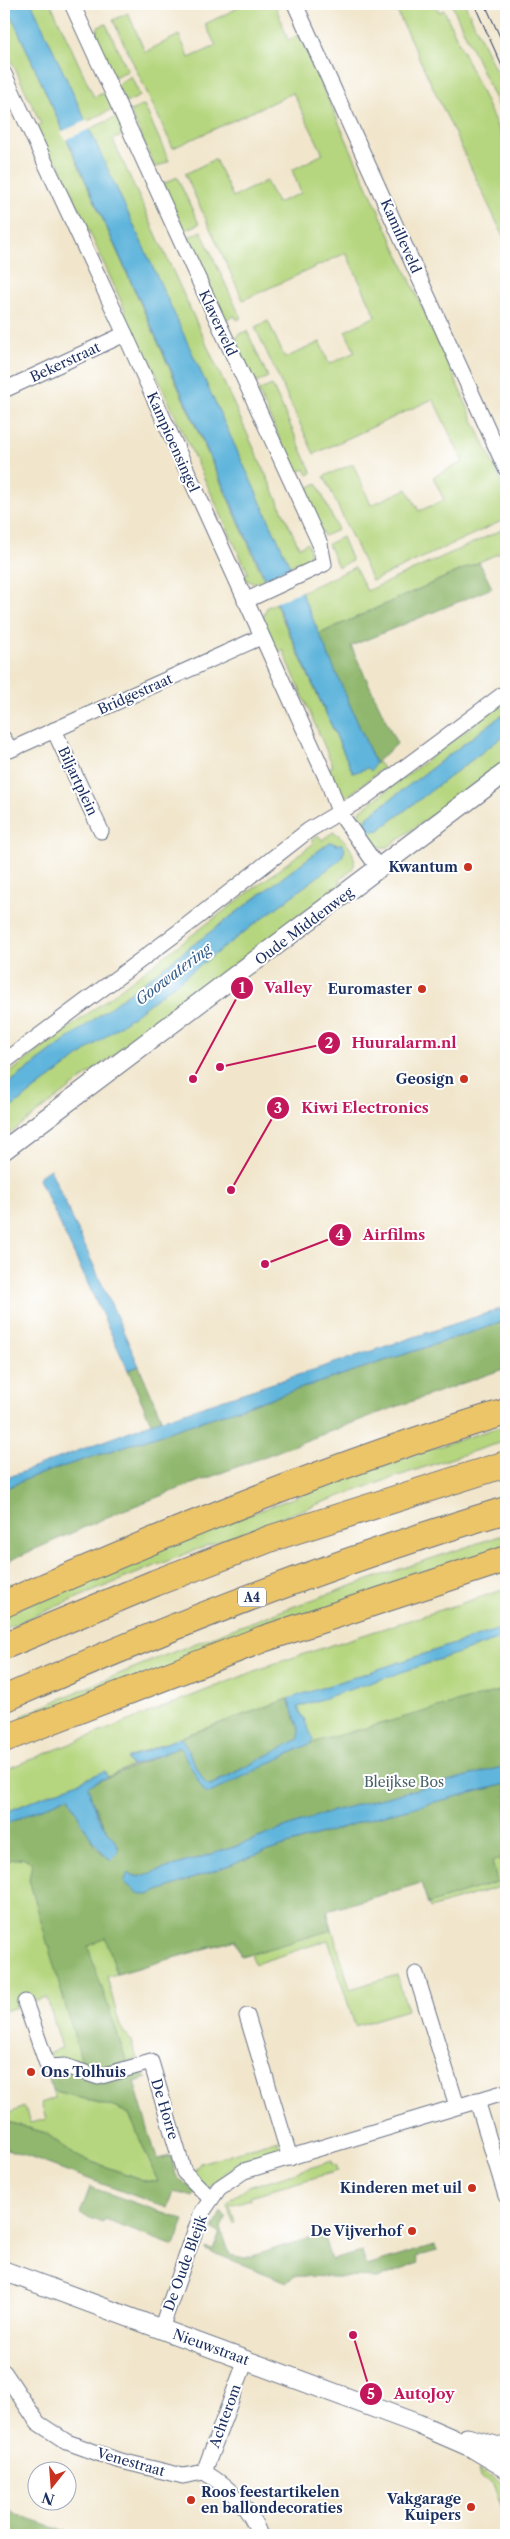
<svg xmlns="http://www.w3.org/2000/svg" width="510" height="2539" viewBox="0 0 510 2539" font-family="'Libre Caslon Text',serif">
<rect width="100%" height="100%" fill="#fff"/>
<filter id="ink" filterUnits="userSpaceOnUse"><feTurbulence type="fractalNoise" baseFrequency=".02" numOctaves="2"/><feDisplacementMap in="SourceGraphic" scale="10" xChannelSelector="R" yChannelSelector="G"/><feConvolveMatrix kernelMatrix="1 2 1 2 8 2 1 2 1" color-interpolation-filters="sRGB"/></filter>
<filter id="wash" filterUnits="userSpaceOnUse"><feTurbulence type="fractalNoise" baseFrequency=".0096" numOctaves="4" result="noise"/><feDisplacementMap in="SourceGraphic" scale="20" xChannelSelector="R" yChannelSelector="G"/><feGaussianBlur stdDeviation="1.12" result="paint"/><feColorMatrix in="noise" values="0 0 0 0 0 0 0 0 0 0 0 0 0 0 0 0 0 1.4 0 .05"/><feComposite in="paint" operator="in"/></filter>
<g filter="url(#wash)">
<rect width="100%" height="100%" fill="#f1e6cc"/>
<!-- green -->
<g fill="#b5d67e" stroke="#68826e">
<path d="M4,4H6L264,579L256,583L243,579L242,577L248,573L148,357L143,359L121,313L125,310L58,162L54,164L36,126L41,124L4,45Z"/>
<path d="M32,4H51L94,97L106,92L113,109L86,122Z"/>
<path d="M233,4H275L288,40L299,35L506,492V519L372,581L324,476L353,464L371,505L407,489L419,511L444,500L433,477L463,462L433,399L314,454L255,327L268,321L285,358L320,342L329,364L355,352L345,331L376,316L346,253L243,300L185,174L215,159L233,197L266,181L277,203L301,193L292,170L323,154L293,93L173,148L113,20L128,13L145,52L179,35L189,58L216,46L205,24L236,9Z"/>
<path d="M397,4H436L439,12L444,10L506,146V242L394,5Z"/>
<path d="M454,4H465L506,93V124L452,5Z"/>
<path d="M106,24L128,71L114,77L95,37L98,27Z"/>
<path d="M131,76L140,96L126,103L117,85Z"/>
<path d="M144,105L169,161L155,168L130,111Z"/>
<path d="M117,117L125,134L113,140L299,547L307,543L310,549L309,558L290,566L89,129Z"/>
<path d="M177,177L199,224L184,231L163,184Z"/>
<path d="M201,231L241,318L237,320L235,316L225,320L187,238Z"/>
<path d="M247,331L268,377L254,384L235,341L239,334Z"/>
<path d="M272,385L312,473L308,475L305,469L295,473L258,391Z"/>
<path d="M317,483L338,530L324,536L305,494L308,488Z"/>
<path d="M506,528V550L319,634L301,592L355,567L367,591Z"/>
<path d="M342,537L352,561L338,567L328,544Z"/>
<path d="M275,603L353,773L378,762L383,768L347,797L339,790L329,768L333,766L283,650L277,653L262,621L267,607Z"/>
<path d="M506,700V712L367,817L364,827L371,830H379L506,734V761L388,847C372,849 366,838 357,826L361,810Z"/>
<path d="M333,832C343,835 357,854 354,865C352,872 345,875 339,879L342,883L4,1138V1113L341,859L345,849L341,844L338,845L330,842L4,1087V1077L314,843L311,840L318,835L322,840Z"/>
<path d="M506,1425V1441C335,1494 168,1558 4,1629V1615C168,1544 335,1478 506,1425Z"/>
<path d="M506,1534V1548L23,1720L22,1716C179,1645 342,1587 506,1534Z"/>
<path d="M506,1589V1627L288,1699L181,1737L128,1758L131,1766L107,1777L105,1771L4,1813V1770L273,1664Z"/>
<path d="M506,1637V1857L500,1859L506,1880V1913L499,1887L430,1908L421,1882L327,1911L350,1989L397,1975L407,2010L355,2026L328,1940L255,1964L251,1954L241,1957L235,1940L107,1977L120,2026L131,2041L137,2059L101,2070L54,2060L48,2053L62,2048L47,1998L33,2002L31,1999L16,2003L17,2007L4,2011V1829L183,1752L204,1798L310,1740L297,1707Z"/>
<path d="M52,2090L117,2108L129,2114L159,2182L146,2181L75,2156L46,2133L4,2121V2115L25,2107L30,2123L46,2119L41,2103L55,2098Z"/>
<path d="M278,2140L280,2150C252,2159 227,2166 208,2189L192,2174L200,2163Z"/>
<path d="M332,2161L333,2165L336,2164L338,2171L250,2196L251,2199L230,2205L235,2223H233L227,2205L233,2197L248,2187Z"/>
<path d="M478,2470L506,2485V2520L493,2484L480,2478Z"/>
</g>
<!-- forest -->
<g fill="#90b76d" stroke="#567366">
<path d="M479,562L492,588L351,646L397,744L375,763L319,634Z"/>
<path d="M506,1321V1368L376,1414L121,1511L4,1563V1489L34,1476Z"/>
<path d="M139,1366L162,1420L151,1423L128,1370Z"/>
<path d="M506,1689V1766L322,1814L234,1847L138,1877L128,1873L148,1895L262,1853L372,1818L506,1784V1857L492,1861L497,1882L428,1904L421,1883L327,1911L332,1930L241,1957L235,1940L117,1974L105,1937L88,1947L127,2062L101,2070L83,2066L29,1880L32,1863L22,1858L4,1861V1825L69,1796L95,1847L111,1860L119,1847C103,1828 95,1809 87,1786L180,1747L206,1794L311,1743Z"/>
<path d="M288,1699L299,1729L300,1739L210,1785L205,1784L181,1737Z"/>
<path d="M64,2070L141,2072L147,2078L134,2082L157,2159L171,2156L176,2175L196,2193L193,2197L174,2191L168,2208L4,2148V2121L46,2133L75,2156L146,2181L158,2182L129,2114L117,2108L52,2090L48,2075Z"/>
<path d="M90,2187L184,2220L174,2246L105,2220L103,2223L80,2214Z"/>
<path d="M221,2211L226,2217L221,2228L230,2255L245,2258L323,2234L331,2260L362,2252L367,2266L435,2245L437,2251L416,2257L418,2263L379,2278L294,2276L287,2282L206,2250V2248L213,2250L220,2233L213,2230Z"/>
<path d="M4,2507L19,2516L66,2532L64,2535H4Z"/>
</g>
<!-- water -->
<g fill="#60b5dc" stroke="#3e729d">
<path d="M6,4H32L290,566L375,763L371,771L368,768L353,773Z"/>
<path d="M506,712V734L379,830L368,832L364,827L366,825L367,817Z"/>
<path d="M330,842L338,845L341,843L345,849L341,859L4,1113V1087Z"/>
<path d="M50,1169L139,1366L128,1370L38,1177Z"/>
<path d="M506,1307V1321L34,1476L4,1489V1479L151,1423Z"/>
<path d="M506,1627V1637L298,1707L313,1738L311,1743L206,1795L180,1747L131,1766L127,1759L181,1737L205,1783L211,1785L299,1739V1729L288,1699Z"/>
<path d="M506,1766V1784L372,1818L262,1853L148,1895L138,1893L124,1882L128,1873L138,1877L234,1847L322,1814Z"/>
<path d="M105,1771L107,1777L88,1786C91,1796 94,1808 98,1817C104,1829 118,1840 119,1852L111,1860C89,1841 81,1822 69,1796L4,1825V1813Z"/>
</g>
<!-- pier -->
<g fill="#f1e6cc">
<path d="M88,120L92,128L65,140L61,132Z"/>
<path d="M293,566L303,590L273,604L262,581Z"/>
</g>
</g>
<g filter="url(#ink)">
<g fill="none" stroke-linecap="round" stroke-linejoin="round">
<!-- minor casing -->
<g stroke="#666f84" stroke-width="17">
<g id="minor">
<path d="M72,4L320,544L324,564L245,601"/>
<path d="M295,4L506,469"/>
<path d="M4,74L125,334L329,784L339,812L379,869"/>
<path d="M4,390L125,334"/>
<path d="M54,730L101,831"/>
<path d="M4,739L10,750L261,637"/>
<path d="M4,1062L177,933L309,830L365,797L506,692"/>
<path d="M416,1974L457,2106"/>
<path d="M25,2002L48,2067L65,2066L98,2077L151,2062L184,2172L211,2199"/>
<path d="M247,2016L290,2158"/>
<path d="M477,2100L506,2196"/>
<path d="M161,2329L201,2214L219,2188L244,2171L506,2092"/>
<path d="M4,2372L38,2423L67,2442L117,2460L183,2476L204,2472C231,2488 248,2506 260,2535"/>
<path d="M204,2472L246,2360"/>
</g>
</g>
<!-- tertiary casing -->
<g stroke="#666f84" stroke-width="21">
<g id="tertiary">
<path d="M4,1150L506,772"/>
<path d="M4,2271L418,2424L471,2447L506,2468"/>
<path d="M467,2438L506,2449"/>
</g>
</g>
<!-- motorway casing -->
<g stroke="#666f84" stroke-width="28">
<g id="motorway">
<path d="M4,1604C168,1533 334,1463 506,1412"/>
<path d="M4,1646L155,1583L272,1538L506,1464"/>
<path d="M4,1699C167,1627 335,1561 506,1510"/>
<path d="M4,1739L263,1639L506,1559"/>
</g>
</g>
<!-- minor -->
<use href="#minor" stroke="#fff" stroke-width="15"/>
<!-- tertiary -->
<use href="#tertiary" stroke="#fff" stroke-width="19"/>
<!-- motorway -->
<use href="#motorway" stroke="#edc569" stroke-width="26"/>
<!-- tram -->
<g stroke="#1b2f5e" stroke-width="1">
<path d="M474,4L506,75"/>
<path d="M485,4L506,50"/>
</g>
</g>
</g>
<!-- markers -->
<g fill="#c8321e" stroke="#fff" stroke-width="2">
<circle cx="468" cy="867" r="5"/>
<circle cx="422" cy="989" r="5"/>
<circle cx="464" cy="1079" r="5"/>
<circle cx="31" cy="2072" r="5"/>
<circle cx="472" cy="2188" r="5"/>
<circle cx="412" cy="2231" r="5"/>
<circle cx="191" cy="2500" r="5"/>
<circle cx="471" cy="2507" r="5"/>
</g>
<g text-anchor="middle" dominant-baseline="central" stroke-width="4" stroke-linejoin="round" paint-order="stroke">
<!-- shield labels -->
<rect fill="#fff" stroke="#5f6d8e" stroke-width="1" x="238" y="1587.5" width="28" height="19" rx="4"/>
<g font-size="12" font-weight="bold" fill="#1b2f5e">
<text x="252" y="1597">A4</text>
</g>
<!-- street labels -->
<g font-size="14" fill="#1b2f5e" stroke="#fff">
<text transform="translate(401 236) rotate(66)">Kamilleveld</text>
<text transform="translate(218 323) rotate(65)">Klaverveld</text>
<text transform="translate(65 362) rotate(-25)">Bekerstraat</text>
<text transform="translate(173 442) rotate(66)">Kampioensingel</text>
<text transform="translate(135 694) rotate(-24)">Bridgestraat</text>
<text transform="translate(78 781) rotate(65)">Biljartplein</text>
<text transform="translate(304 926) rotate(-37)">Oude Middenweg</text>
<text transform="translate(165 2109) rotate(73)">De Horre</text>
<text transform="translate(185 2263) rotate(-70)">De Oude Bleijk</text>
<text transform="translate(211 2347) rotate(20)">Nieuwstraat</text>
<text transform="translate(225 2416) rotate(-70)">Achterom</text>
<text transform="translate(131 2462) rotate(16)">Venestraat</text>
</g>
<!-- poi labels -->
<g font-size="14" font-weight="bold" fill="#1b2f5e" stroke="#fff" text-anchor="end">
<text x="458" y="867">Kwantum</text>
<text x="412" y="989">Euromaster</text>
<text x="454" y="1079">Geosign</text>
<text x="41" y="2072" text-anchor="start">Ons Tolhuis</text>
<text x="462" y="2188">Kinderen met uil</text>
<text x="402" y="2231">De Vijverhof</text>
<text x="201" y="2492" text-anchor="start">Roos feestartikelen<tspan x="201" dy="16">en ballondecoraties</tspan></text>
<text x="461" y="2499">Vakgarage<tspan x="461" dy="16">Kuipers</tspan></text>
</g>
<!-- park labels -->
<g font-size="14" fill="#496168" stroke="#fff">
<text x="404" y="1782">Bleijkse Bos</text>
</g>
<!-- water labels -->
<g font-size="15" font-style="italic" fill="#335e8a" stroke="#fff">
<text transform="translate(173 974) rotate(-37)">Goowatering</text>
</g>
</g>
<!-- callouts -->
<path fill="none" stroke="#c2185b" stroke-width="2" d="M193 1079L242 988M220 1067L329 1043M231 1190L278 1108M265 1264L340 1235M353 2335L371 2394"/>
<g fill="#c2185b" stroke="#fff" stroke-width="2">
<circle cx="193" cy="1079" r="5"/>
<circle cx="220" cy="1067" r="5"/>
<circle cx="231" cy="1190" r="5"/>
<circle cx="265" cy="1264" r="5"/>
<circle cx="353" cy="2335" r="5"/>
<circle cx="242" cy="988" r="12"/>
<circle cx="329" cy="1043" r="12"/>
<circle cx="278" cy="1108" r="12"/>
<circle cx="340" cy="1235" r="12"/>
<circle cx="371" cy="2394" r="12"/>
</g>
<g font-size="15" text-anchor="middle" font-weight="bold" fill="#fff">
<text x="242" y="993">1</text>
<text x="329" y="1048">2</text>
<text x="278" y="1113">3</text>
<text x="340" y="1240">4</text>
<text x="371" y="2399">5</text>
</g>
<g font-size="15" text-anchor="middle" font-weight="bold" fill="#c2185b" stroke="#fff" stroke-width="4" stroke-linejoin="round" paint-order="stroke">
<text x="288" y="993">Valley</text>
<text x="404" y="1048">Huuralarm.nl</text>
<text x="365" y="1113">Kiwi Electronics</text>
<text x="394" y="1240">Airfilms</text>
<text x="424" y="2399">AutoJoy</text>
</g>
<!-- margin -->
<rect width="510" height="2539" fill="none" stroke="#fff" stroke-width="20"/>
<!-- north arrow -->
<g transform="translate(52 2486) rotate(197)"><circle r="24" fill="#ffffff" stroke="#a4acbf"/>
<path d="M0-4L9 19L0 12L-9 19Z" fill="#c8321e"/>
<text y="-8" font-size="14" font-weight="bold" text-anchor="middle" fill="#1b2f5e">N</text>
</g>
</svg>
